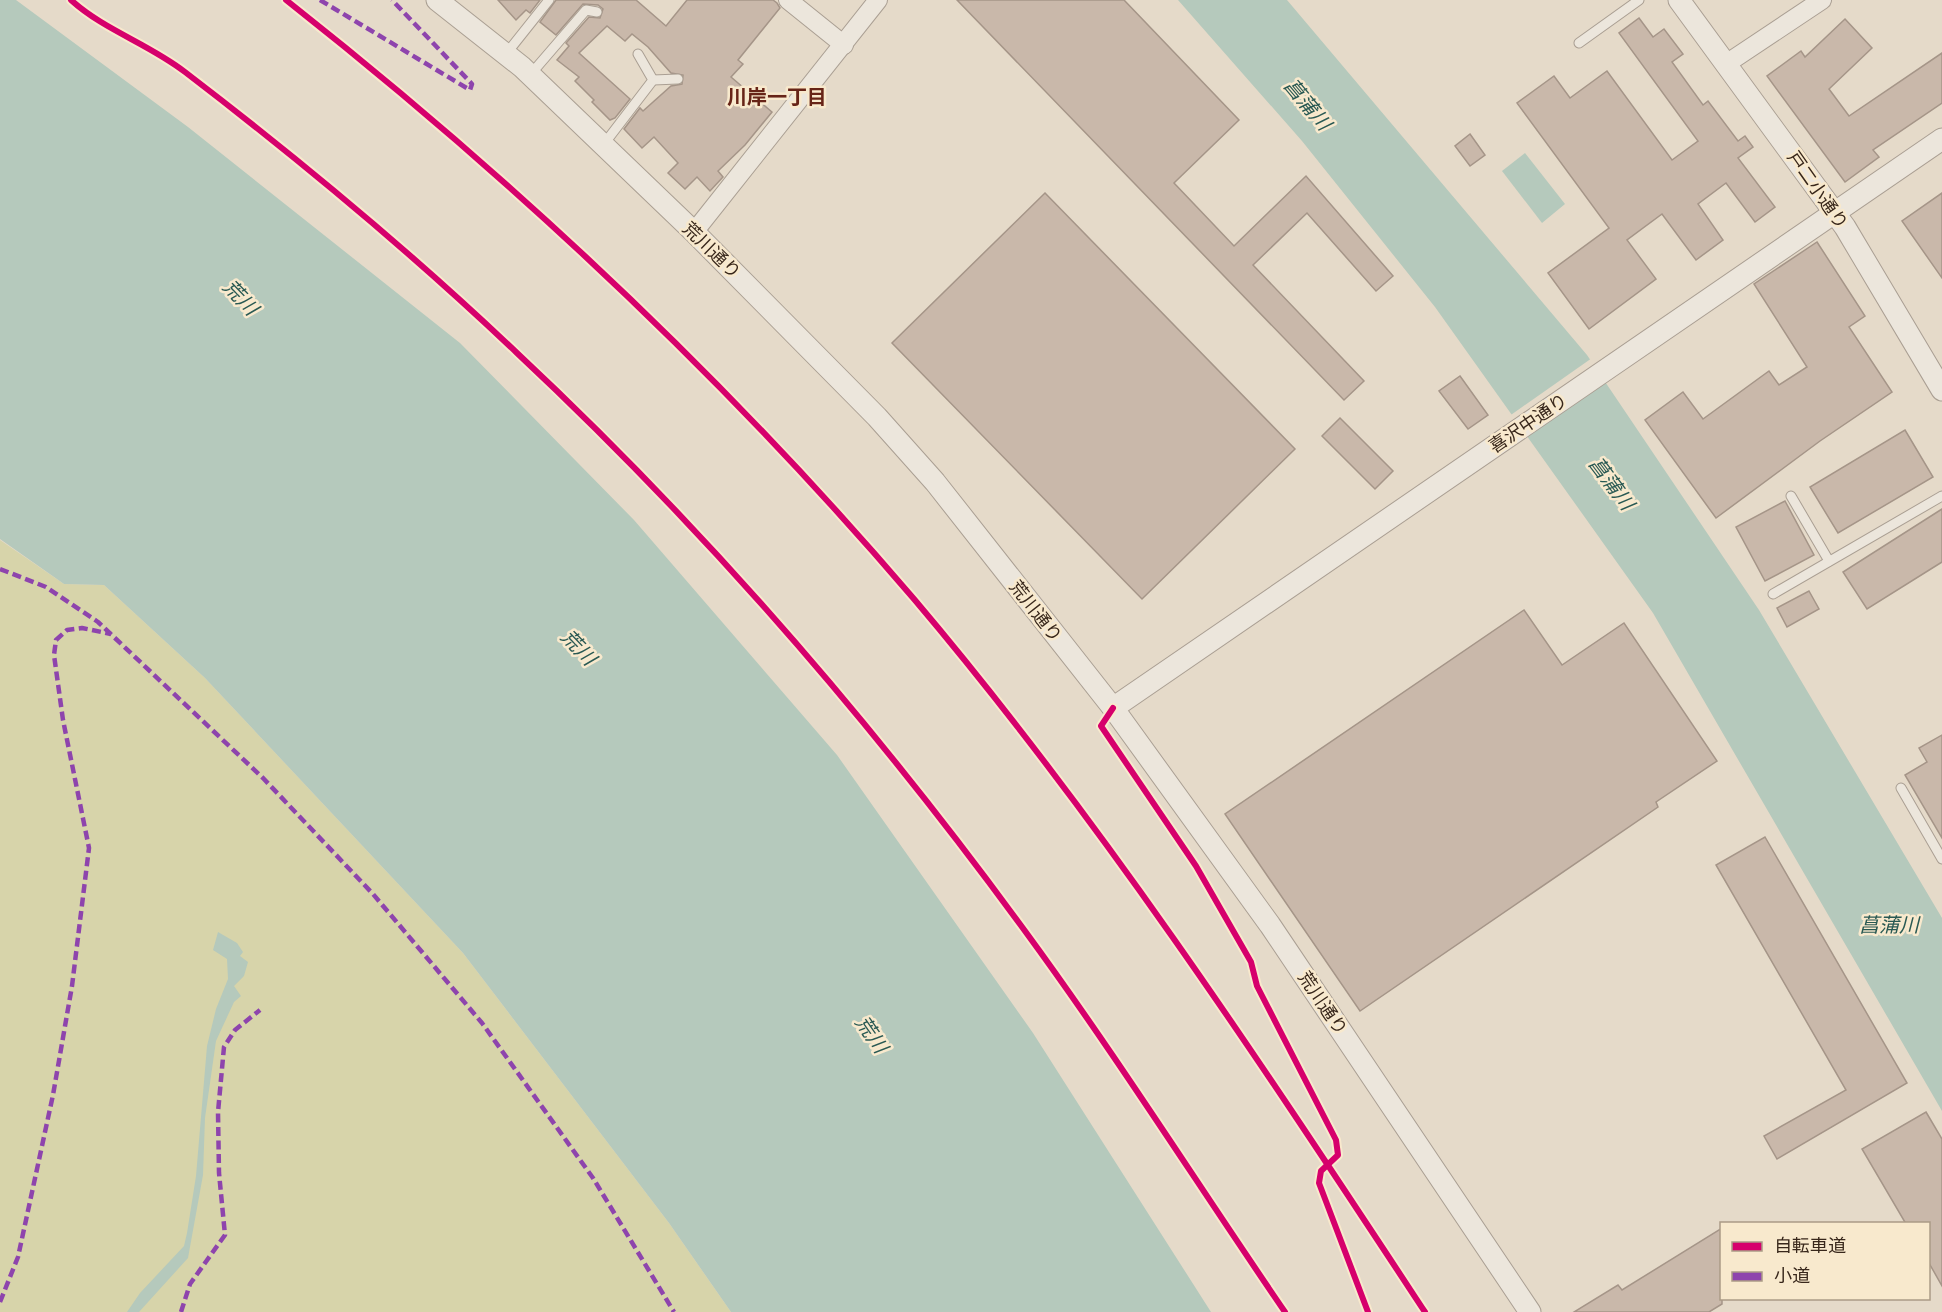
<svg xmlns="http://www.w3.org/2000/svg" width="1942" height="1312" viewBox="0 0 1942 1312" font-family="Merriweather,'Noto Sans JP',serif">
<rect width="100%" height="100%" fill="#e5dac9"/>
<!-- green -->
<path fill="#d7d4aa" d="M0,540L64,584L104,585L205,678L463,953L669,1223L731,1312H0Z"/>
<!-- water -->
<g fill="#b5c9bc">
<path d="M0,0H16L188,127L460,343L634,520L837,755L1033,1033L1211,1312H731L669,1223L463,953L205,678L104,585L64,584L0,539Z"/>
<path d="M1178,0H1287L1587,355L1759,610L1942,918V1111L1653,613L1435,307L1302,141Z"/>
<path d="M1525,153L1565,204L1542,223L1502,171Z"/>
<path d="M218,932L237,943L243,952L240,956L248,962L244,976L234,986L241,996L234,1002L216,1041L205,1118L203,1175L188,1258L139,1312H127L140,1293L184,1246L187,1233L196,1176L207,1046L216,1009L228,979L227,959L213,950Z"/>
</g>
<!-- pier -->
<path fill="#e5dac9" d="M1592,358L1608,381L1524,437L1508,417Z"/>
<!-- building -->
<g fill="#c9b8aa" stroke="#a59588" stroke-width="1.5">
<path d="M498,0H540L530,13L526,10L516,20Z"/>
<path d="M556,0H636L666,26L687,0H773L777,3L780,8L738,60L743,64L731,77L772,112L745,145L718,171L723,177L710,191L697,177L685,189L668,173L678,163L654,137L642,148L624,129L640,108L643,111L671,86L682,84L683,75L671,73L648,47L632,34L625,41L607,26L579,53L630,99L615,118L610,120L592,102L594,100L575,81L579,77L557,60L569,46L566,43L589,17L600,18L603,9L598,5L583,4L556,35L540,22Z"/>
<path d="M957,0H1124L1239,120L1174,183L1234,246L1306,176L1393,276L1376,291L1307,213L1253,265L1364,381L1344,400Z"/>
<path d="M1639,18L1653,37L1664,29L1683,54L1672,62L1703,105L1708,101L1738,141L1745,136L1753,147L1738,158L1775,207L1755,222L1726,183L1698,204L1723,240L1696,260L1662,214L1627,240L1656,279L1589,329L1548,273L1609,228L1517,103L1554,76L1570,98L1607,71L1672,160L1698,141L1619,33Z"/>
<path d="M1845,19L1872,48L1829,89L1849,116L1942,53V103L1873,150L1879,157L1845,182L1767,76L1801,51L1805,57Z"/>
<path d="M1470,134L1485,155L1470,166L1455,146Z"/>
<path d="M1045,193L1295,449L1142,599L892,343Z"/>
<path d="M1942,193V278L1902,221Z"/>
<path d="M1817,242L1865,316L1849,327L1892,392L1820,441L1716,518L1645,420L1683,392L1703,419L1769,371L1779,385L1807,367L1754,284Z"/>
<path d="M1460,376L1488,415L1468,429L1439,391Z"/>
<path d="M1340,418L1393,471L1375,489L1322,436Z"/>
<path d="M1905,430L1933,477L1838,533L1810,487Z"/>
<path d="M1785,501L1814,555L1765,581L1736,527Z"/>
<path d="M1942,509V562L1867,609L1843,572Z"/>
<path d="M1809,591L1819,609L1787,627L1777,608Z"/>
<path d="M1524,610L1562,665L1624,623L1717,761L1656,802L1658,807L1360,1011L1225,814Z"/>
<path d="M1942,735V838L1905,775L1927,762L1919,748Z"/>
<path d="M1765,837L1907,1083L1777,1159L1764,1136L1846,1090L1716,865Z"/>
<path d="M1926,1112L1942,1139V1286L1929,1263V1224H1906L1862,1149Z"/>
<path d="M1722,1228V1304L1709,1312H1574L1618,1285L1622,1290Z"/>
</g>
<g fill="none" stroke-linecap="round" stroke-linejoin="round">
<!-- service casing -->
<g stroke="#aa9f93" stroke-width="11">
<g id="service">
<path d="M1579,43L1639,0"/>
<path d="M506,54L549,0"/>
<path d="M530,75L586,10L597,12"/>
<path d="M653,80L678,79"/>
<path d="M604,144L653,80L638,54"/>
<path d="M1791,496L1829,561"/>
<path d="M1773,594L1942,496"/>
<path d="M1901,788L1942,859"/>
</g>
</g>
<!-- minor casing -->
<g stroke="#aa9f93" stroke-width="20">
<g id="minor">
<path d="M788,0L844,45"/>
<path d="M1726,64L1822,0"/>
<path d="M694,232L878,0"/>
</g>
</g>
<!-- tertiary casing -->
<g stroke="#aa9f93" stroke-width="23">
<g id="tertiary">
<path d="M437,0L522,67L694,232L877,417L935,482L1113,708L1270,925L1530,1312"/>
<path d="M1679,0L1845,227L1942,390"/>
<path d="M1113,708L1942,139"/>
</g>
</g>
<!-- service -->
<use href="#service" stroke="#ece6dc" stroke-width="9"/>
<!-- minor -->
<use href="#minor" stroke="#ece6dc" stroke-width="18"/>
<!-- tertiary -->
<use href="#tertiary" stroke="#ece6dc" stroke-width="21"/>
<!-- quiet -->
<g stroke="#8e44ad" stroke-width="4.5" stroke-dasharray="9 4.5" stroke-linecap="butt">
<path d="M320,0L470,90L472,84L392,0"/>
<path d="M0,569L46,587L98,622L263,778L373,894L482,1023L593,1178L674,1312"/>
<path d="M0,1302L18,1257L53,1095L72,986L89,848L63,720L54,655L56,640L67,630L82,628L111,634"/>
<path d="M181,1312L190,1284L225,1235L219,1173L218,1112L224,1047L235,1030L260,1010"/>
</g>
<!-- cycleway casing -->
<g stroke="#f8e9cd" stroke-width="10">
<g id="cycleway">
<path d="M71,0C104,30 149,44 185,72C300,160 412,253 517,353C704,528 873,723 1025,931C1116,1055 1198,1185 1285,1312"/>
<path d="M286,0C513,179 726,379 914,599C1103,822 1264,1068 1425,1312"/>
<path d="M1113,708L1101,726L1196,866L1251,962L1257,986L1336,1140L1338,1155L1321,1171L1319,1183L1368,1312"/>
</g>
</g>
<!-- cycleway -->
<use href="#cycleway" stroke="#d6006c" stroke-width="6"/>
</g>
<g text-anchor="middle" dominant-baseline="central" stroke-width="5" stroke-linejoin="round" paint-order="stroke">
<!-- street labels -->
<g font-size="18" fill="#38271b" stroke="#f8e9cd">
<text transform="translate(1818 190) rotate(55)">戸二小通り</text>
<text transform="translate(712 250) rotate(44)">荒川通り</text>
<text transform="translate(1528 423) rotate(-34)">喜沢中通り</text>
<text transform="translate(1036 611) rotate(52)">荒川通り</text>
<text transform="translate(1323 1003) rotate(56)">荒川通り</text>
</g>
<!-- neighbourhood labels -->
<g font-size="20" font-weight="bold" fill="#672417" stroke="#f8e9cd">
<text x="777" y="96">川岸一丁目</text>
</g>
<!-- water labels -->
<g font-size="20" font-style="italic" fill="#295953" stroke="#f8e9cd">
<text transform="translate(1308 104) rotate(50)">菖蒲川</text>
<text transform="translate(241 297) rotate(46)">荒川</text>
<text transform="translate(1612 483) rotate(53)">菖蒲川</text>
<text transform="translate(579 647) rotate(46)">荒川</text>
<text x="1889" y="924">菖蒲川</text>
<text transform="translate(872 1034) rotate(55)">荒川</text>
</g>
</g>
<!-- legend -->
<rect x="1720" y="1222" width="210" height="78" fill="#f8e9cd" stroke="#ab9b86" stroke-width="1.5"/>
<rect x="1732" y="1242" width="30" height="9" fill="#d6006c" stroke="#ab9b86" stroke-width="1.5"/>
<text x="1774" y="1252" font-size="18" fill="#38271b">自転車道</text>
<rect x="1732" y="1272" width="30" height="9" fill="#8e44ad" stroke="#ab9b86" stroke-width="1.5"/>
<text x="1774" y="1282" font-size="18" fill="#38271b">小道</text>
</svg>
